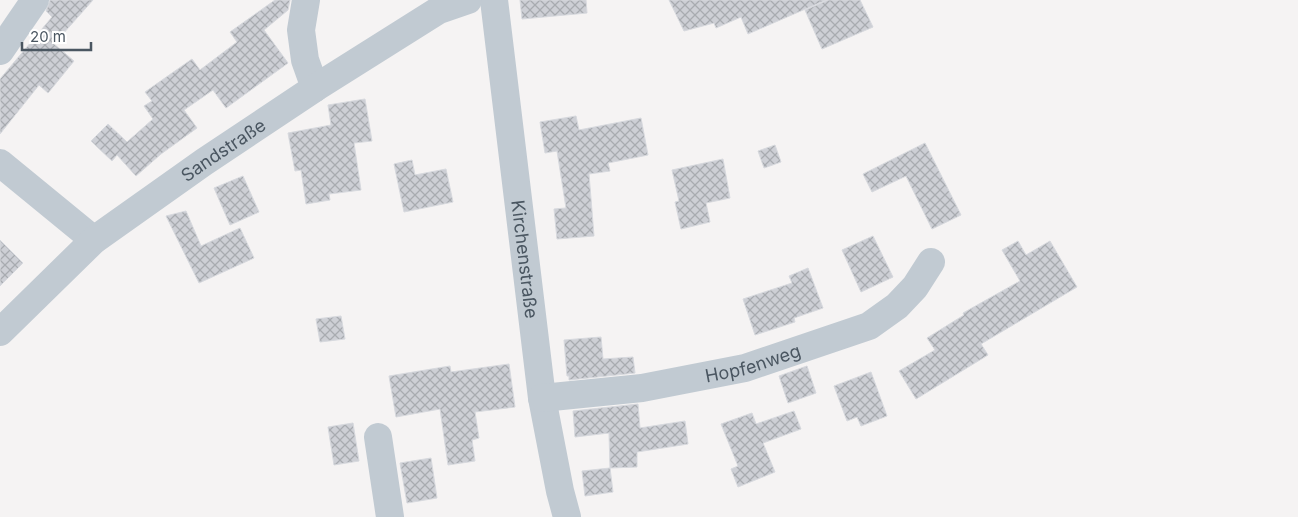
<svg xmlns="http://www.w3.org/2000/svg" width="1298" height="517" viewBox="0 0 1298 517" font-family="Inter,sans-serif">
<defs>
<pattern id="building-cross-hatch" width="8" height="8" patternUnits="userSpaceOnUse" patternTransform="scale(1.25)"><rect width="8" height="8" fill="#cdcfd5"/><path d="M0 0l8 8M0 8l8-8" fill="none" stroke="#a8abb0"/></pattern>
</defs>
<rect width="100%" height="100%" fill="#f5f3f3"/>
<!-- building -->
<g fill="url(#building-cross-hatch)" stroke="#d7d9de">
<path d="M50,0H93L54,44L74,61L48,93L39,85L0,134V79L52,17L46,11Z"/>
<path d="M275,0H290L288,10L264,30L288,63L226,108L213,90L184,110L197,128L161,154L136,176L117,155L112,161L91,141L108,124L127,142L153,119L144,106L152,101L145,92L192,59L200,70L237,42L230,32Z"/>
<path d="M520,0H586L587,13L522,19Z"/>
<path d="M669,0H826L748,34L741,17L716,28L714,23L684,31Z"/>
<path d="M828,0H860L873,27L822,49L805,10Z"/>
<path d="M365,99L372,141L354,143L361,190L329,194L330,200L306,204L301,170L295,171L288,133L331,125L328,105Z"/>
<path d="M576,116L579,130L641,118L648,155L608,163L610,171L589,174L594,236L557,239L554,209L566,208L557,151L545,153L540,122Z"/>
<path d="M925,143L961,215L932,229L906,176L872,192L863,174Z"/>
<path d="M775,145L781,162L764,168L758,151Z"/>
<path d="M723,159L730,198L706,203L710,222L681,229L675,202L679,201L672,170Z"/>
<path d="M412,160L415,175L446,169L453,202L404,212L394,164Z"/>
<path d="M243,176L259,212L230,225L214,188Z"/>
<path d="M186,211L201,246L240,228L254,258L199,283L166,216Z"/>
<path d="M873,236L893,277L861,292L842,250Z"/>
<path d="M0,240L23,263L0,286Z"/>
<path d="M1018,241L1026,255L1050,241L1077,287L981,344L988,355L916,399L899,371L935,350L927,338L964,315L963,313L1020,281L1002,250Z"/>
<path d="M808,268L823,308L794,318L795,322L755,335L743,299L792,283L789,276Z"/>
<path d="M341,316L345,339L320,342L316,319Z"/>
<path d="M601,337L603,359L633,357L635,373L569,380V376H567L564,340Z"/>
<path d="M509,364L515,407L475,412L479,438L472,440L475,461L448,465L440,409L396,417L389,376L450,366L451,372Z"/>
<path d="M807,366L816,393L788,403L779,376Z"/>
<path d="M871,372L887,416L861,426L857,417L847,421L834,386Z"/>
<path d="M638,404L640,428L685,421L688,444L637,452V467L610,468L609,433L575,437L573,411Z"/>
<path d="M794,411L801,429L763,443L775,472L738,487L731,469L738,466L721,424L752,413L756,424Z"/>
<path d="M353,423L359,461L334,465L328,427Z"/>
<path d="M431,458L437,498L407,503L400,463Z"/>
<path d="M610,468L613,492L585,496L582,471Z"/>
</g>
<g fill="none" stroke-linecap="round" stroke-linejoin="round">
<!-- minor -->
<g stroke="#c1cad2" stroke-width="28">
<path d="M306,0L301,30L305,60L315,88"/>
<path id="s1" d="M494,0L542,398L560,491L567,517"/>
<path d="M0,51L35,0"/>
<path d="M0,163L94,240"/>
<path id="s2" d="M0,332L94,240L204,162L315,88L439,10L468,0"/>
<path id="s3" d="M542,398L642,388L745,368L869,326L897,306L915,287L931,262"/>
<path d="M378,437L390,517"/>
</g>
</g>
<g text-anchor="middle" dominant-baseline="central" stroke-width="4" stroke-linejoin="round" paint-order="stroke">
<!-- street labels -->
<g font-size="18" fill="#4a5661" stroke="#fff">
<text stroke="none"><textPath href="#s2" startOffset="289">Sandstraße</textPath></text>
<text stroke="none"><textPath href="#s1" startOffset="261">Kirchenstraße</textPath></text>
<text stroke="none"><textPath href="#s3" startOffset="214">Hopfenweg</textPath></text>
</g>
</g>
<!-- scale -->
<path d="M22 42v8h69v-8" fill="none" stroke="#4a5661" stroke-width="2.5"/>
<text x="30" y="42" font-size="15" fill="#4a5661" stroke="#ffffff" stroke-width="4" paint-order="stroke">20 m</text>
</svg>
